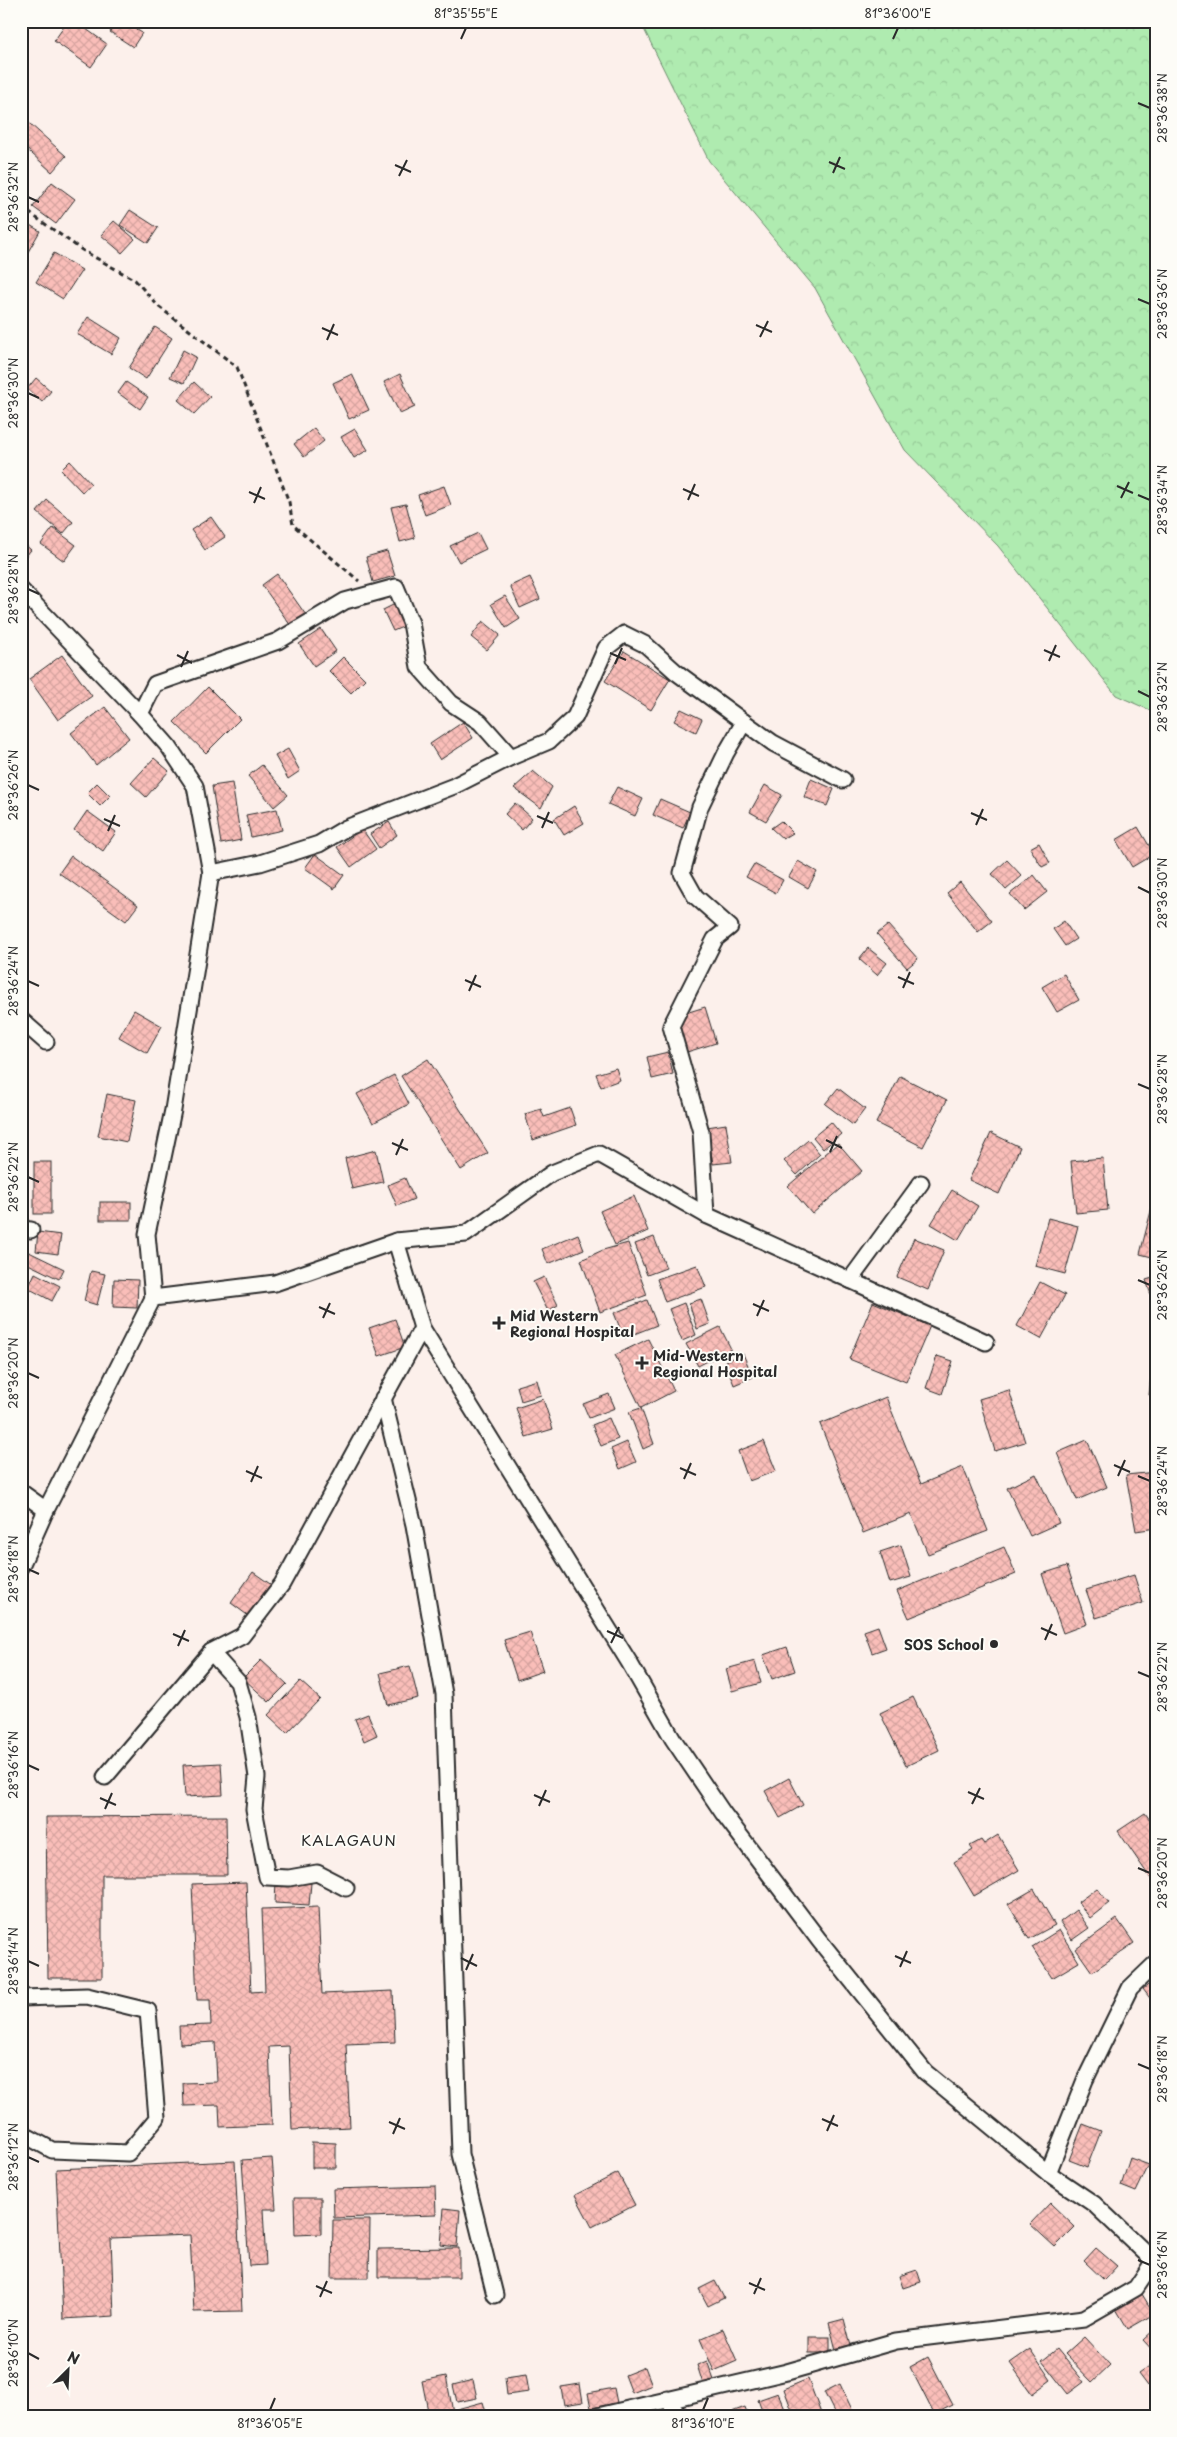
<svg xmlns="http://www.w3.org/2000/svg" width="1177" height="2437" viewBox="0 0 1177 2437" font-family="'Playpen Sans',sans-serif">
<defs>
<pattern id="forest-crowns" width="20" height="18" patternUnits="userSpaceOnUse" patternTransform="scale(1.25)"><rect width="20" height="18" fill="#afebb0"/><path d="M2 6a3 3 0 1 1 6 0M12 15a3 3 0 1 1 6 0" fill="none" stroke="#97ca98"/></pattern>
<pattern id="building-cross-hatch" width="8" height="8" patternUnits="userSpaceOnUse" patternTransform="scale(1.25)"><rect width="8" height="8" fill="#fabeb9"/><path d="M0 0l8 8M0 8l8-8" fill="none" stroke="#d6a39f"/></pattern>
</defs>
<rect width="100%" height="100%" fill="#fcf0eb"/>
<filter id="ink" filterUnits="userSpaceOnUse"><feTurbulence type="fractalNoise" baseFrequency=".02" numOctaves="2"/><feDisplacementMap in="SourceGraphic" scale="10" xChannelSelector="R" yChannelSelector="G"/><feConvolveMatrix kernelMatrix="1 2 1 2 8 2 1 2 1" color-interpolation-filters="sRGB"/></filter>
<g filter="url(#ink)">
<!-- forest -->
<path fill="url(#forest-crowns)" stroke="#6d8b6e" d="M640,21H1156V713L1116,695L998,546L905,450L815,288L709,161Z"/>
<!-- building -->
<g fill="url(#building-cross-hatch)" stroke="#2b2b2b">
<path d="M68,21H75L107,44L91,67L54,41Z"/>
<path d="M117,21H124L142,33L133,47L110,32Z"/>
<path d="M21,116L66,156L52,172L21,144Z"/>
<path d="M52,182L75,199L56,224L33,207Z"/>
<path d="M130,210L158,228L148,243L120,225Z"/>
<path d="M21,220L40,231L21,264Z"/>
<path d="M114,221L135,239L122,253L101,235Z"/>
<path d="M54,253L82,270L63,299L36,282Z"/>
<path d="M88,317L121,338L111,354L77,334Z"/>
<path d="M155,327L172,338L146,379L129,368Z"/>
<path d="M183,350L196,357L184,383L170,377Z"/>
<path d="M352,374L369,410L349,419L333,383Z"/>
<path d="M400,374L415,407L400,414L384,382Z"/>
<path d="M36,378L51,391L42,402L27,389Z"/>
<path d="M126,382L148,397L140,409L118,393Z"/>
<path d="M194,382L210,397L194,414L178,400Z"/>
<path d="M314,428L324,441L304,457L294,444Z"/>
<path d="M355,429L368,450L354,458L341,437Z"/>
<path d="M70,461L91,484L82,492L61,470Z"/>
<path d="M444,486L451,505L425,515L418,495Z"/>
<path d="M47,500L73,522L63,534L37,512Z"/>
<path d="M406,504L415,538L400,542L391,507Z"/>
<path d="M211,517L225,537L205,550L191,530Z"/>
<path d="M53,528L76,545L64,561L41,544Z"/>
<path d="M478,533L486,549L459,562L450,546Z"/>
<path d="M21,541L31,550L23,559L21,557Z"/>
<path d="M387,551L395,576L373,582L366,557Z"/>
<path d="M277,574L308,618L293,629L262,585Z"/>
<path d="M530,577L540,599L520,608L510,586Z"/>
<path d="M505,596L520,619L506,628L491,604Z"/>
<path d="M395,604L405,626L393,631L383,610Z"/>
<path d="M483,621L500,635L487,650L471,637Z"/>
<path d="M321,629L336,651L314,666L299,644Z"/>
<path d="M624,651L670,679L651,710L605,681Z"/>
<path d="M62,655L92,696L58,720L29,679Z"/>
<path d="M343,657L365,679L351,693L329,671Z"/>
<path d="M208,687L240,719L206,753L174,722Z"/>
<path d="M105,707L129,738L96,765L71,733Z"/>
<path d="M681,709L702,719L696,732L674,721Z"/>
<path d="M463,722L473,738L440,760L430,744Z"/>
<path d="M288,749L300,771L288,779L275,756Z"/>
<path d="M154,758L169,771L146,797L131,783Z"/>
<path d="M262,765L288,795L274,807L248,776Z"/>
<path d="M533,771L552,787L541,808L514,788Z"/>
<path d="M811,779L834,789L827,806L804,797Z"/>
<path d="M97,783L110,796L100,806L87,793Z"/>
<path d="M232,783L241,840L221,844L212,786Z"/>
<path d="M765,785L782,795L766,821L750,812Z"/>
<path d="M617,787L643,799L635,816L608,804Z"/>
<path d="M660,799L690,812L683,828L653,815Z"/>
<path d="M515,803L532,818L522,830L505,814Z"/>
<path d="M574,806L584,823L564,835L554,819Z"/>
<path d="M277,809L282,830L251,837L246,815Z"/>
<path d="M87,811L116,832L103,851L74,830Z"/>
<path d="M781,821L793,833L783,839L771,828Z"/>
<path d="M389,822L397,835L379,848L370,834Z"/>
<path d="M1138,827L1154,854L1132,867L1116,840Z"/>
<path d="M362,829L376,849L351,867L337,847Z"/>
<path d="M1039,843L1050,863L1042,867L1030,848Z"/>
<path d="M315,854L344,875L334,889L305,868Z"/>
<path d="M71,856L138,905L126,921L59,873Z"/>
<path d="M1007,860L1022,876L1006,890L992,874Z"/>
<path d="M798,861L817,872L808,888L789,877Z"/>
<path d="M754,864L783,880L776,893L746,877Z"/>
<path d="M1034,875L1047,892L1024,910L1010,894Z"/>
<path d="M960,882L992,921L978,932L947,893Z"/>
<path d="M1064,921L1076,939L1065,946L1053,929Z"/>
<path d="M888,925L918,959L907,968L877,934Z"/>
<path d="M868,948L887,963L877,975L859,959Z"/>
<path d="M1064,974L1079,1000L1057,1012L1042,987Z"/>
<path d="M705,1007L716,1043L687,1052L676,1016Z"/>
<path d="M134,1010L162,1026L147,1053L119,1037Z"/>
<path d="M668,1052L673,1074L652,1079L647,1057Z"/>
<path d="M428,1059L488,1153L461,1170L401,1076Z"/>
<path d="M616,1068L620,1080L601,1087L596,1074Z"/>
<path d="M394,1075L409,1104L373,1123L357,1094Z"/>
<path d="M900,1076L947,1100L923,1147L876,1123Z"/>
<path d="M838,1088L865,1109L853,1125L825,1104Z"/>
<path d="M107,1094L136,1100L127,1142L98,1136Z"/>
<path d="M570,1108L576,1125L533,1140L525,1114L541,1109L544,1117Z"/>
<path d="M831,1122L841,1134L823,1149L813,1137Z"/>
<path d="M726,1124L732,1162L713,1164L707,1127Z"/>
<path d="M991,1133L1020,1147L999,1194L969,1180Z"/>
<path d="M808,1140L820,1154L797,1175L784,1161Z"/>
<path d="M838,1143L862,1171L812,1214L788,1186Z"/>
<path d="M376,1150L383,1182L352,1189L345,1158Z"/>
<path d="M1103,1158L1108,1210L1076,1213L1071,1161Z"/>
<rect x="34" y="1162" width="17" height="52"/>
<path d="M405,1178L414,1199L397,1206L388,1185Z"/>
<path d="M952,1190L978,1206L958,1240L931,1224Z"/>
<path d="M634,1196L648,1231L615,1245L600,1211Z"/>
<path d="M21,1200L29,1201L28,1221L21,1220Z"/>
<rect x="100" y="1202" width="31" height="18"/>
<path d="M1153,1203L1156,1204V1258L1140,1254Z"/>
<path d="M1048,1218L1078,1226L1065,1274L1035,1266Z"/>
<path d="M38,1232L61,1235L58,1254L36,1251Z"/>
<path d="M578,1234L584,1249L548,1264L542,1249Z"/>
<path d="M654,1237L666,1268L647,1275L635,1244Z"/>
<path d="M914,1238L944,1250L928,1290L897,1277Z"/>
<path d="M628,1243L647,1295L600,1312L581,1260L603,1250Z"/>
<path d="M29,1252L64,1269L59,1279L24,1262Z"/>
<path d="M697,1265L706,1287L665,1302L657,1279Z"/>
<path d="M91,1271L105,1274L97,1305L84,1301Z"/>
<path d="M35,1273L60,1286L52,1301L28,1288Z"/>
<path d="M544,1277L558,1305L548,1311L533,1282Z"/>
<path d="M1156,1277V1310L1146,1280Z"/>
<path d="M114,1279L138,1280L137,1308L113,1307Z"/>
<path d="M1040,1282L1065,1295L1041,1339L1017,1326Z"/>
<path d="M701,1299L710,1324L697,1329L689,1303Z"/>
<path d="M647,1300L657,1325L624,1338L614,1313Z"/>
<path d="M873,1302L930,1326L906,1382L849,1359Z"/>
<path d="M684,1303L696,1335L682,1341L669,1309Z"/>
<path d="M395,1319L405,1347L379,1356L369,1328Z"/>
<path d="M720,1327L731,1349L698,1366L686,1344Z"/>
<path d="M648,1339L674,1391L641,1408L615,1355Z"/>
<path d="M1154,1345H1156V1396L1149,1395Z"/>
<path d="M743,1354L753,1377L734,1385L725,1361Z"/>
<path d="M937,1356L953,1361L942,1394L926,1388Z"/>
<path d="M537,1380L541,1395L521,1401L517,1386Z"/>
<path d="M1009,1390L1025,1442L995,1451L979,1399Z"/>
<path d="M609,1394L615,1408L589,1418L583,1404Z"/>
<path d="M886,1397L921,1484L963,1467L988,1531L928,1554L911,1514L863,1533L820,1424Z"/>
<path d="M543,1399L553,1429L526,1437L516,1408Z"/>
<path d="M641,1408L654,1444L643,1449L629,1412Z"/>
<path d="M609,1418L618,1439L601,1446L592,1425Z"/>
<path d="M1087,1440L1107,1487L1077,1500L1057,1453Z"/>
<path d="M764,1441L776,1471L749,1481L738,1451Z"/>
<path d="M627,1442L636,1462L620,1469L611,1449Z"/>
<path d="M1156,1472V1528L1136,1531L1126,1475Z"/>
<path d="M1036,1474L1059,1523L1030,1536L1007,1488Z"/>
<path d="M901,1545L911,1577L890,1583L880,1552Z"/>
<path d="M1004,1547L1016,1574L909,1618L897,1591Z"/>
<path d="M1067,1566L1087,1624L1063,1633L1042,1574Z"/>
<path d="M253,1572L273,1586L250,1617L231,1603Z"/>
<path d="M1134,1575L1143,1603L1096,1618L1086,1590Z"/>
<path d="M878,1626L886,1648L872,1653L864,1631Z"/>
<path d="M530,1632L543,1671L517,1680L504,1640Z"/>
<path d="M787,1647L795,1671L772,1679L763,1655Z"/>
<path d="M261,1660L287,1684L269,1702L243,1678Z"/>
<path d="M755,1661L761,1683L732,1691L726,1669Z"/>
<path d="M410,1666L418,1698L388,1705L380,1673Z"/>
<path d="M300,1681L320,1699L287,1733L268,1715Z"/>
<path d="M913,1697L939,1750L906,1766L880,1713Z"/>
<path d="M368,1714L377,1735L364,1741L355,1719Z"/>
<path d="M221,1763L223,1795L185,1797L183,1765Z"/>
<path d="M789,1778L803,1805L780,1818L765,1791Z"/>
<path d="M1145,1813L1156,1828V1880L1153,1882L1118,1831Z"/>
<path d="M226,1816L227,1875H102V1978H48L46,1817Z"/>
<path d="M998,1835L1019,1870L974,1896L954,1862L973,1850L970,1846L981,1840L984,1844Z"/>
<path d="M276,1881L311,1883L309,1905L275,1903Z"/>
<path d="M246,1882L251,1992L265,1991L262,1909L318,1907L322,1994L393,1991L395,2042L346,2044L350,2127L292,2130L289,2046L269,2047L272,2125L220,2127L219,2105L184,2106L183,2083L217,2082L215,2042L180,2044L179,2026L211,2025L210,2000H197L192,1884Z"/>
<path d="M1097,1888L1109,1903L1090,1918L1078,1902Z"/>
<path d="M1034,1889L1055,1925L1029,1939L1008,1904Z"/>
<path d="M1076,1910L1089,1928L1072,1940L1060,1922Z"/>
<path d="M1117,1919L1134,1943L1092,1972L1076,1949Z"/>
<path d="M1059,1930L1079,1962L1052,1978L1032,1947Z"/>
<path d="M1156,1979V2004L1155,2005L1143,1989Z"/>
<path d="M1083,2124L1101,2131L1087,2167L1069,2160Z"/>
<path d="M312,2142L336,2143V2168H312Z"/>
<path d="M272,2158L276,2209H263L266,2265L249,2266L242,2160Z"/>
<path d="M1130,2158L1149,2165L1136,2192L1121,2186Z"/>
<path d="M235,2161L242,2311L194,2312L190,2235L111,2238L114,2316L63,2319L56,2169Z"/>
<path d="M618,2173L635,2205L592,2227L575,2195Z"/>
<path d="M435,2186L436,2215L334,2218L333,2189Z"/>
<path d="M294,2198H321V2234L295,2235Z"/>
<path d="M1050,2203L1075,2227L1055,2247L1030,2224Z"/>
<path d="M444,2208L460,2210L457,2247L441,2245Z"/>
<path d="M333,2220H370L369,2278H332Z"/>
<path d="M459,2248V2277H378V2249Z"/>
<path d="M1096,2248L1117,2266L1104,2280L1084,2261Z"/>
<path d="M917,2270L921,2282L903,2288L899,2276Z"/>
<path d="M715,2281L724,2298L708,2306L699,2289Z"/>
<path d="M1142,2294L1154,2314L1128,2329L1116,2309Z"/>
<path d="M844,2319L851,2346L836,2350L829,2323Z"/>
<path d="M1156,2328V2354L1143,2340Z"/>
<path d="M723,2329L737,2361L714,2371L700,2339Z"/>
<rect x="809" y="2337" width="21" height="16"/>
<path d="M1084,2337L1110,2365L1092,2382L1065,2354Z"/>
<path d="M1030,2349L1051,2380L1032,2394L1010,2363Z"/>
<path d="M1057,2349L1084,2382L1068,2394L1042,2361Z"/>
<path d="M928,2357L953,2405L934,2414L910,2367Z"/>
<path d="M707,2361L714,2380L703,2384L697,2365Z"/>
<path d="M1155,2362L1156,2379L1147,2386L1138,2374Z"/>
<path d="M645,2367L652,2385L632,2393L625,2375Z"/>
<path d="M526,2375L529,2392L507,2395L505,2378Z"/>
<path d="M446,2376L453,2412L429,2416L422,2381Z"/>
<path d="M808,2379L822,2416H794L784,2389Z"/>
<path d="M473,2380L477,2398L457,2402L453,2385Z"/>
<path d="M580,2384L583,2402L564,2405L561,2387Z"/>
<path d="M840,2384L855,2416H836L824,2392Z"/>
<path d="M614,2388L617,2403L591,2408L588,2393Z"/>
<path d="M778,2393L788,2416H764L758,2400Z"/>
<path d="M483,2402L487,2416H459L457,2409Z"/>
<path d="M745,2407L748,2416H729V2413Z"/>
</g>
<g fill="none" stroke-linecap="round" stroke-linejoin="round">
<!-- street casing -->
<g stroke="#2b2b2b" stroke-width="19">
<g id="street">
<path d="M21,590L140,714L169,747L195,786L211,873L173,1110L147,1234L153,1298"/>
<path d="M140,714L155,684L278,641L345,601L396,587L411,623L419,667L451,703L480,722L511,757"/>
<path d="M211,873L260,863L319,844L346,828L454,786L511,757L549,741L575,717L606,648L624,634L646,645L676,672L744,722"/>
<path d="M21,1020L46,1042"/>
<path d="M706,1215L701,1132L671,1026L715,939L730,927L695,896L682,873L700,807L726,753L744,722L773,743L843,780"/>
<path d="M21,1229L31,1230"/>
<path d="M396,1241L422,1328L629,1662L673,1739L723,1813L819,1940L925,2072L1048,2173L1094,2204L1156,2263"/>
<path d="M850,1280L986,1342"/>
<path d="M383,1398L414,1525L444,1694L460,2154L495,2295"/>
<path d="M21,1492L46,1510"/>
<path d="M21,1566L46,1510L153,1298L275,1283L396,1241L466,1234L552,1173L599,1154L706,1215L850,1280L921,1183"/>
<path d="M211,1652L238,1682L248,1717L257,1777L254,1809L267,1877L289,1878L317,1873L346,1888"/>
<path d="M105,1777L211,1652L242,1636L282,1584L422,1328"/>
<path d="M21,1998L87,1996L148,2011L157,2118L128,2153L52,2150L21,2133"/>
<path d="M1048,2173L1085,2080L1130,1988L1156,1963"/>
<path d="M667,2399L680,2416"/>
<path d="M598,2416L787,2372L896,2341L1084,2318L1136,2288L1154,2261"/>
</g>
</g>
<!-- path -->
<path stroke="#2b2b2b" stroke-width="3" stroke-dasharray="5 4" stroke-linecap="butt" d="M21,207L82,250L135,280L158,306L237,367L289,502L293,525L359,581"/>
<!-- street -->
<use href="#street" stroke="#fdfcf7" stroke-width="15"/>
</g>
</g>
<!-- ticks -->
<path fill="none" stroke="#2b2b2b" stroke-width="2" d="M461,39L466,28M893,39L898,28M1138,103L1150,108M829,162L845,169M395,165L411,172M833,173L840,157M399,176L407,160M28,197L39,202M1138,299L1150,304M756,325L772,332M322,328L338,335M760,337L768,321M327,340L334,324M28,393L39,398M1117,486L1133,493M683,489L699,496M249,492L265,499M1138,495L1150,500M1121,498L1129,482M688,500L695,484M254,503L261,487M28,589L39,594M1044,650L1060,657M610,653L626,660M177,655L192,663M1049,661L1056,645M615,664L622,648M181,667L188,651M1138,691L1150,697M28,785L39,790M971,813L987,820M537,816L553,823M104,819L120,826M976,825L983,809M542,828L549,812M108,831L115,815M1138,887L1150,893M898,977L914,984M465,980L481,987M28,981L39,986M903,988L910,972M469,991L476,975M1138,1084L1150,1089M826,1140L842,1148M392,1143L408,1150M830,1152L837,1136M396,1155L403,1139M28,1177L39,1182M1138,1280L1150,1285M753,1304L769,1311M319,1307L335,1314M757,1316L764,1300M323,1318L330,1303M28,1373L39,1378M1114,1465L1130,1472M680,1468L696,1475M246,1471L262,1478M1118,1476L1125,1460M1138,1476L1150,1481M684,1479L691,1463M251,1482L258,1466M28,1569L39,1574M1041,1628L1057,1635M607,1631L623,1638M173,1634L189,1641M1045,1640L1052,1624M611,1643L619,1627M178,1646L185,1630M1138,1672L1150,1677M28,1765L39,1770M968,1792L984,1799M534,1795L550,1802M100,1798L116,1805M972,1804L980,1788M539,1806L546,1790M105,1809L112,1793M1138,1868L1150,1873M895,1956L911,1963M461,1958L477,1966M28,1961L39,1966M900,1967L907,1951M466,1970L473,1954M1138,2064L1150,2069M822,2119L838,2126M389,2122L405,2129M827,2131L834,2115M393,2134L400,2118M28,2157L39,2162M1138,2260L1150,2265M749,2283L765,2290M316,2286L332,2293M754,2294L761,2278M320,2297L327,2281M28,2353L39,2359M270,2410L275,2398M703,2410L708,2398"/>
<!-- markers -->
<g fill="#2b2b2b" stroke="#fdfcf7" stroke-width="2">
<path d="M496.5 1315.5h5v5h5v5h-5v5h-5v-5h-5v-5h5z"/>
<path d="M639.5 1355.5h5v5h5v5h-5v5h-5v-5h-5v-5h5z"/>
<circle cx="994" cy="1644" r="5"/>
</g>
<g text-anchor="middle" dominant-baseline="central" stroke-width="4" stroke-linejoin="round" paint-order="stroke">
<!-- poi labels -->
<g font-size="14" font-weight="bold" fill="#2b2b2b" stroke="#fdfcf7" text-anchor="start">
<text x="510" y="1315">Mid Western<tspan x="510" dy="16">Regional Hospital</tspan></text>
<text x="653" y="1355">Mid-Western<tspan x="653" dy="16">Regional Hospital</tspan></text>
<text x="984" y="1644" text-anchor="end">SOS School</text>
</g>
<!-- neighbourhood labels -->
<g font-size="15" letter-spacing="1" fill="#2b2b2b" stroke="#fdfcf7">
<text x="349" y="1839">KALAGAUN</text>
</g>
</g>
<!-- margin -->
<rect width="1177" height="2437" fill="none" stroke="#fdfcf7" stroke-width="55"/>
<!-- north arrow -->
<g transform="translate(68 2370) rotate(24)" stroke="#fdfcf7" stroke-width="4" paint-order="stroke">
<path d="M0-4L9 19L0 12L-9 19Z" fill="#2b2b2b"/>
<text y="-8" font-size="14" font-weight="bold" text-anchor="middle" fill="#2b2b2b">N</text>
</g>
<rect x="28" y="28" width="1122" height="2382" fill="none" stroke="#2b2b2b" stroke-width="2"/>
<g font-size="12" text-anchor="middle" fill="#2b2b2b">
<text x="466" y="18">81°35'55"E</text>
<text x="898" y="18">81°36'00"E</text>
<text transform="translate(1163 108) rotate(-90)" y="4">28°36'38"N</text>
<text transform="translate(14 197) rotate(-90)" y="4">28°36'32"N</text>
<text transform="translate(1163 304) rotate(-90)" y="4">28°36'36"N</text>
<text transform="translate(14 393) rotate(-90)" y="4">28°36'30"N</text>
<text transform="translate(1163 500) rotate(-90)" y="4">28°36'34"N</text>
<text transform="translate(14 589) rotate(-90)" y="4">28°36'28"N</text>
<text transform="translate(1163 697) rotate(-90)" y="4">28°36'32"N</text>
<text transform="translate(14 785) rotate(-90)" y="4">28°36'26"N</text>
<text transform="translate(1163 893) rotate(-90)" y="4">28°36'30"N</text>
<text transform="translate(14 981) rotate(-90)" y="4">28°36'24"N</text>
<text transform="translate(1163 1089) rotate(-90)" y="4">28°36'28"N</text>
<text transform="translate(14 1177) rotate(-90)" y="4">28°36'22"N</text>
<text transform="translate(1163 1285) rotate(-90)" y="4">28°36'26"N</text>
<text transform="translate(14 1373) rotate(-90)" y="4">28°36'20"N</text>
<text transform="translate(1163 1481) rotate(-90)" y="4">28°36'24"N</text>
<text transform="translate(14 1569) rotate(-90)" y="4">28°36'18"N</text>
<text transform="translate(1163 1677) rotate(-90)" y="4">28°36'22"N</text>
<text transform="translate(14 1765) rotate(-90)" y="4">28°36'16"N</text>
<text transform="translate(1163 1873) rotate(-90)" y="4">28°36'20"N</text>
<text transform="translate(14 1961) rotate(-90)" y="4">28°36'14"N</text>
<text transform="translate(1163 2069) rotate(-90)" y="4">28°36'18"N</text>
<text transform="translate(14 2157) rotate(-90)" y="4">28°36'12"N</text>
<text transform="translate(1163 2265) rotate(-90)" y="4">28°36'16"N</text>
<text transform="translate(14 2353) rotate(-90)" y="4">28°36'10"N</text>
<text x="270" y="2428">81°36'05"E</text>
<text x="703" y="2428">81°36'10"E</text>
</g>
</svg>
